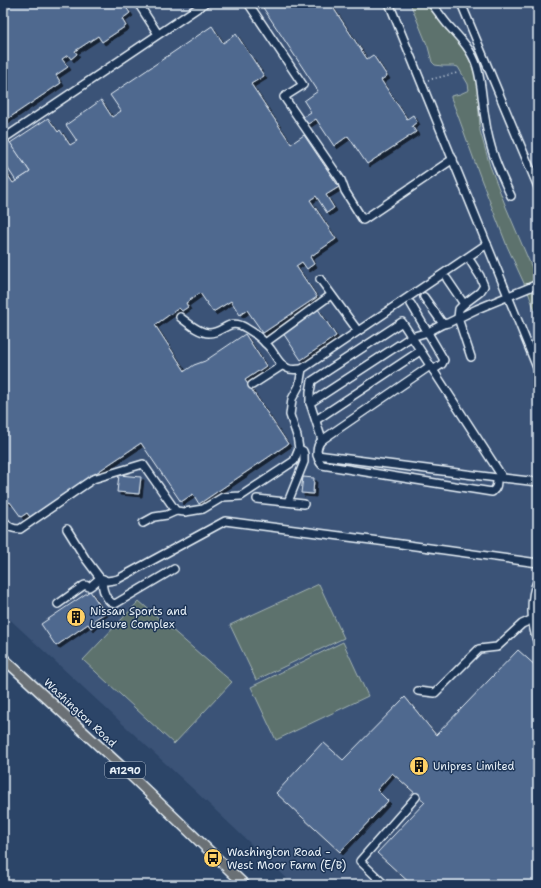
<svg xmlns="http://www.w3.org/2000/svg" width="541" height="888" viewBox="0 0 541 888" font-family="'Shantell Sans',sans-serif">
<defs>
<filter id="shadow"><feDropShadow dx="3" dy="3" stdDeviation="0" flood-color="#0009"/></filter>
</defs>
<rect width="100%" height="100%" fill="#2c4568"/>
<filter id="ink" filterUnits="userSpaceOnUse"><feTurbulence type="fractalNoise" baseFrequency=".025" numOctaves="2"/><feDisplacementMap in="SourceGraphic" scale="8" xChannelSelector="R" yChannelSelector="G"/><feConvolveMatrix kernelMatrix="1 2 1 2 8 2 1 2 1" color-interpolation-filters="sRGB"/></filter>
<g filter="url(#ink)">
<!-- built -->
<path fill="#3b5377" d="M3,3H538V885H294L192,788L3,613Z"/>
<!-- green -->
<g fill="#5d726d" stroke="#a2b2b2">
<path d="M410,3H426L432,12L457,39L465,51L471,63L476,78L478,94L480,131L490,166L506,207L538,282V319L528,292L507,246L481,179L457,113L451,98V96L460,94L469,90L468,84L458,67L454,66H442L435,65L432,62L428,47Z"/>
<path d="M319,584L344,638L256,680L230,625Z"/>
<path d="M139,601L232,682L174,744L83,660Z"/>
<path d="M343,642L368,696L276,740L251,687Z"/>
</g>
<!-- building -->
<g fill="#50698f" stroke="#e8f1f8" filter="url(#shadow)">
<path d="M3,3H123L130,13L122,19L126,26L102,42L98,36L75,51L77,54L71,59L68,55L62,59L68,67L56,75L61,83L3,122Z"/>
<path d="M260,3H330L367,59L373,55L387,76L381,80L407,119L413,115L417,122L412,126L416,132L367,164L348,136L334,146L316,119L308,124L303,117L311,112L304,101L318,91Z"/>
<path d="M212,26L223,43L236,34L264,76L251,84L291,144L304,135L339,187L326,195L334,208L327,213L316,196L310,200L336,239L310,257L314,264L307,269L302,262L296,266L317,297L263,333L247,310L240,315L231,301L213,312L200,293L186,303L188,307L182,311L179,308L155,325L185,371L194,365L205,361L245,334L266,366L245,380L288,444L199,504L193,494L181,502L141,443L30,517L27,513L21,517L10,502L8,503L3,496V168L13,183L30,172L10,143L48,118L58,132L60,130L70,145L77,141L66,125L101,100L112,117L121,111L110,95Z"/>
<path d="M3,132L30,172L16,181L3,161Z"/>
<path d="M318,309L336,336L301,360L283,333Z"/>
<path d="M119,475L141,477L139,494L117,492Z"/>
<path d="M303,477L314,478L313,494L301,493Z"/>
<path d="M90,591L105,613L94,620L96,624L91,628L88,624L56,646L41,624Z"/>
<path d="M518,650L538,668V885H412L377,853L425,802L392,773L377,790L388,801L340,852L276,793L323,742L343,760L405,697L436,735Z"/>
</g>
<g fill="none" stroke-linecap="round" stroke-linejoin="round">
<!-- minor casing -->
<g stroke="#e8f1f8" stroke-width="10">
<g id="minor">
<path d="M138,3L158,34"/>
<path d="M248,3L303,85L284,97L341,180L345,191L363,220L453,159"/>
<path d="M389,3L538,370"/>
<path d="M431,3C437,10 442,18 448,25C460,38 472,50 477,67C482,84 482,101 485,118C489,148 498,169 511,196"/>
<path d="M461,3L538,187"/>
<path d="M3,139L205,3"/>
<path d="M471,262L480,276L484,286L480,292L464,304L459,309L458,318L471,357"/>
<path d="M320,279L358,331"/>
<path d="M447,279L464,304"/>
<path d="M424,297L443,324"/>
<path d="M411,304L444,360L442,364L433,370"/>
<path d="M180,317C188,323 199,333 209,333C224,333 229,317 246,328C255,333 263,340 269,347C275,354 279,365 287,368C292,371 297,369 302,369"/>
<path d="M265,343L331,295"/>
<path d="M430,366L322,440C315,447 316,458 322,465L492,492C497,488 497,485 497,478"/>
<path d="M252,385L283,365"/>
<path d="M310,403L411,337L428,332L443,324L448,323L477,309L538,284"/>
<path d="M316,420L420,351"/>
<path d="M322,440L310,403V392L312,381L402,322L503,478"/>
<path d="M317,455L497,478H503L538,482"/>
<path d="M257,499L304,504"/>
<path d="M288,502L304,462V454L303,451L299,449"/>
<path d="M3,519C8,527 12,529 20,529L93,479L143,464L176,511L185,512L203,509L223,497L241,496L294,461L299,449L297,436L290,415L292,399L299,386L302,369L487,244"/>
<path d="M143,523L154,517L167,515L176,511"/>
<path d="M67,529L85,558L100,578L107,581L114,580L118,579L225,521L379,541L538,563"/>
<path d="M103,579C101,588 106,602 115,604L174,569"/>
<path d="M538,579C529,599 531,624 538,644"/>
<path d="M58,604L83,586L85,585L89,587L92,585L100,578"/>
<path d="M418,691L435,693L479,649L497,647L522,624L533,619"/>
<path d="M385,885L360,861L416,797"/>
</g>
</g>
<!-- major casing -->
<g stroke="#e8f1f8" stroke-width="12">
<path id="major" d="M3,658L123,768L245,885"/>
</g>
<!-- path -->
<path stroke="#e8f1f8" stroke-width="1.5" stroke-dasharray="1 3" stroke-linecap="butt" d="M428,80L457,73"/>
<!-- minor -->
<use href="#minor" stroke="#1d3557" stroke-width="7"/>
<!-- major -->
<use href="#major" stroke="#6a7074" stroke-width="9"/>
</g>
</g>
<!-- icons -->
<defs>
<g id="building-disc" transform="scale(1)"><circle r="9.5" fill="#ffd166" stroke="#1d3557"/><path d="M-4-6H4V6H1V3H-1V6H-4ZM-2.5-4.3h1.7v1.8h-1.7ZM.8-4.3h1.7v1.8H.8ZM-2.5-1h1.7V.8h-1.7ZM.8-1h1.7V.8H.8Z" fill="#111"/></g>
<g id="bus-disc" transform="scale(1)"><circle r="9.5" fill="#ffd166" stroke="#1d3557"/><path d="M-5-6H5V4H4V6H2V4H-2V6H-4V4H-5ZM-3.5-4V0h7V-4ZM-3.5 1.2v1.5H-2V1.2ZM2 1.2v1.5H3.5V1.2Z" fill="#111"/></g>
</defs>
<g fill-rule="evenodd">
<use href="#building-disc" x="76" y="617"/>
<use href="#building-disc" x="419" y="766"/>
<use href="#bus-disc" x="213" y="858"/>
</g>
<g text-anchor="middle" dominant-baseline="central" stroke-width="3" stroke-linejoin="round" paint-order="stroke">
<!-- shield labels -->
<rect fill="#1d3557" stroke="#abb9c8" stroke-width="1" x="105" y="762" width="40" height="16" rx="3"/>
<g font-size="10" font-weight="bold" fill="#e8f1f8">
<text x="125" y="770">A1290</text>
</g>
<!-- poi labels -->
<g font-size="11" fill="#e8f1f8" stroke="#1d3557" text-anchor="start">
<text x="90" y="611">Nissan Sports and<tspan x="90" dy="13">Leisure Complex</tspan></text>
<text x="433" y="766">Unipres Limited</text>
<text x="227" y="852">Washington Road -<tspan x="227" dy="13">West Moor Farm (E/B)</tspan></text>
</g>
<!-- street labels -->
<g font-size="11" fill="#e8f1f8" stroke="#1d3557">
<text transform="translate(80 713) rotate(43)">Washington Road</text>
</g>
</g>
<!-- margin -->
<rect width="541" height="888" fill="none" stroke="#1d3557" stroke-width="16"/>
<rect x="8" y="8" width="525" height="872" fill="none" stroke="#e8f1f8" stroke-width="1.5" filter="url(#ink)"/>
</svg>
